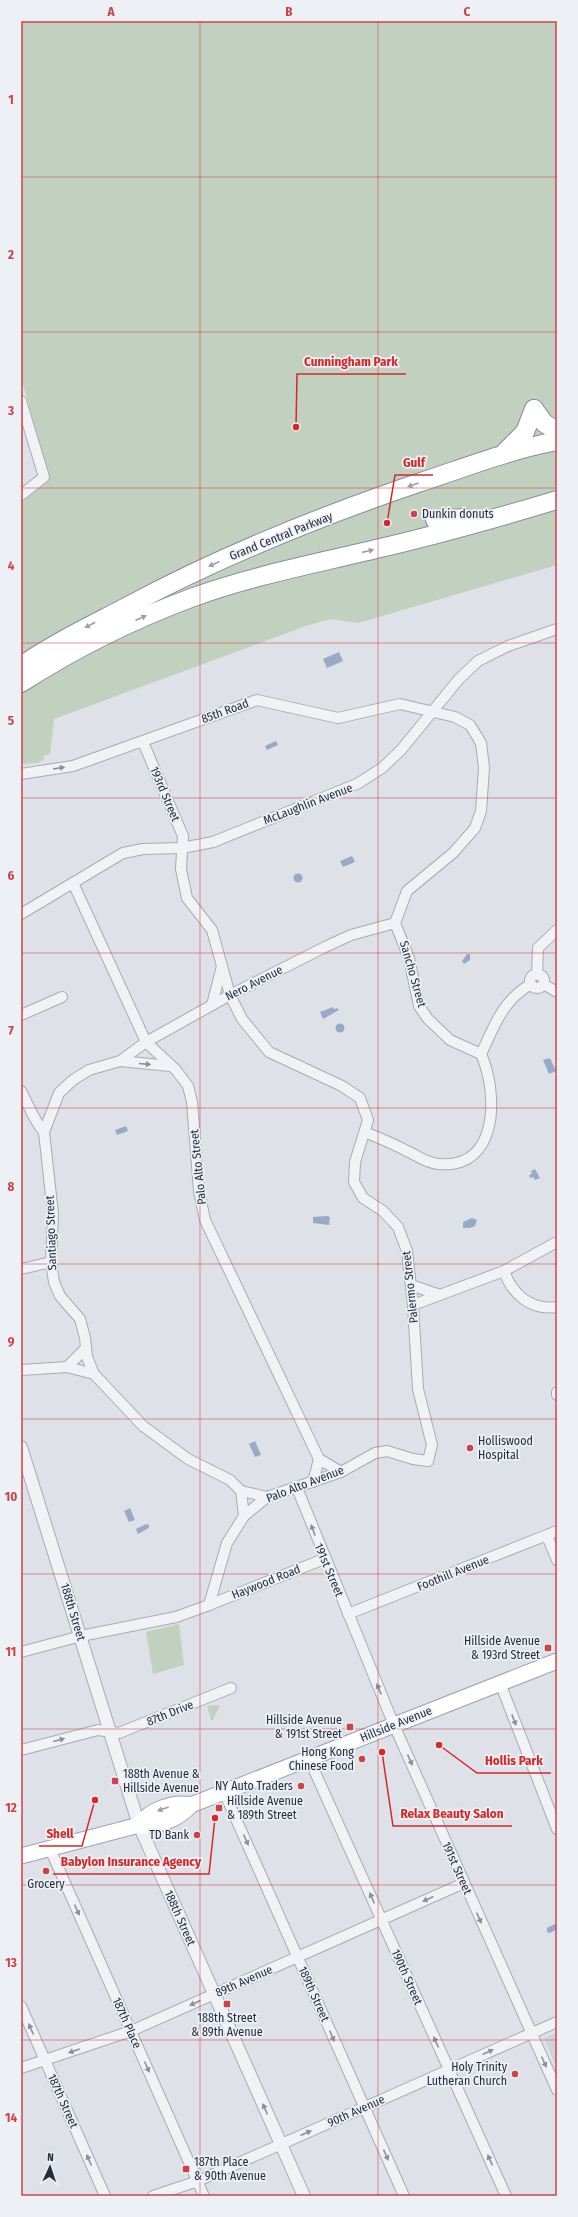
<svg xmlns="http://www.w3.org/2000/svg" width="578" height="2217" viewBox="0 0 578 2217" font-family="'Fira Sans Condensed',sans-serif">
<rect width="100%" height="100%" fill="#dee1e7"/>
<!-- built -->
<path fill="#d0d3dc" d="M557,2032V2069L544,2038Z"/>
<!-- green -->
<g fill="#c2d1bf">
<path d="M21,21H557V565L358,623L331,619L306,626L54,719L50,754L44,756V759L38,763L21,764V498L49,476L21,378Z"/>
<path d="M179,1624L184,1665L153,1674L146,1632Z"/>
<path d="M220,1705L213,1720H211L207,1706Z"/>
</g>
<!-- water -->
<g fill="#99aac7">
<path d="M339,652L343,661L327,668L323,659Z"/>
<path d="M276,741L278,745L267,750L265,746Z"/>
<path d="M352,856L355,862L343,867L340,861Z"/>
<circle cx="298" cy="878" r="4.5"/>
<path d="M467,954H470V960L464,964L462,961Z"/>
<path d="M333,1007L334,1009L337,1008L339,1010L323,1019L320,1012Z"/>
<circle cx="340" cy="1028" r="4.5"/>
<path d="M550,1058L556,1071L549,1074L543,1060Z"/>
<path d="M126,1126L128,1131L117,1135L115,1130Z"/>
<path d="M535,1169L540,1178L535,1180L533,1177L530,1178L529,1175L532,1174L531,1171Z"/>
<path d="M327,1216L330,1217L329,1225L313,1223V1217Z"/>
<path d="M472,1218L477,1220L475,1226L470,1228H463V1222Z"/>
<path d="M255,1441L261,1455L255,1457L249,1444Z"/>
<path d="M130,1508L135,1520L129,1522L124,1511Z"/>
<path d="M146,1524L149,1525V1528L138,1534L136,1529Z"/>
<path d="M555,1924H557V1929L550,1933L547,1932V1928Z"/>
</g>
<g fill="none" stroke-linecap="round" stroke-linejoin="round">
<!-- minor casing -->
<g stroke="#a7abb4" stroke-width="12">
<g id="minor">
<path d="M21,401L44,477L21,495"/>
<path d="M21,774L73,766L257,700L338,718L400,704L455,717L470,725L481,743L484,768L481,811L475,828L453,853L407,891L395,923L409,958L419,1006L428,1019L450,1040L481,1054"/>
<path d="M73,883L146,1042L176,1070L188,1086L192,1102L199,1191L205,1220L319,1459L341,1472"/>
<path d="M21,914L123,853L143,849L182,848L213,842L357,784L382,768L401,750L459,679L478,661L508,646L557,629"/>
<circle cx="537" cy="981" r="7"/>
<path d="M537,975L538,948L557,930"/>
<path d="M543,984L557,992"/>
<path d="M212,1005L222,966"/>
<path d="M21,1015L62,997"/>
<path d="M481,1054C495,1025 502,1001 531,984"/>
<path d="M120,1061L170,1066"/>
<path d="M21,1091C28,1104 34,1121 44,1132L53,1214L51,1262L54,1282L60,1296L80,1319L85,1338L87,1357L94,1374L143,1426L188,1459L230,1480L241,1491L267,1497"/>
<path d="M44,1132L59,1093L73,1080L89,1070L120,1061L146,1042L230,995L325,947L351,935L395,923"/>
<path d="M365,1132C379,1138 394,1144 407,1151C418,1156 426,1163 438,1164C500,1170 498,1092 481,1054"/>
<path d="M21,1269L51,1262"/>
<path d="M504,1271C512,1294 531,1311 557,1307"/>
<path d="M411,1285L440,1295"/>
<path d="M413,1305L504,1271L557,1242"/>
<path d="M67,1367L85,1349"/>
<path d="M21,1370L67,1367L94,1374"/>
<path d="M557,1392V1395"/>
<path d="M313,1482L319,1459"/>
<path d="M297,1488L394,1725L557,2090"/>
<path d="M241,1491L244,1516"/>
<path d="M547,1536L557,1560"/>
<path d="M209,1605L324,1559"/>
<path d="M348,1614L557,1531"/>
<path d="M21,1652L81,1636L176,1617L209,1605L227,1543L244,1516L267,1497L341,1472L375,1453L387,1451L413,1459L428,1461L432,1445L418,1389L413,1305L407,1251L398,1227L383,1211L363,1198L354,1182L355,1162L368,1120L360,1098L342,1086L269,1052L242,1019L230,995L212,930L187,898L181,869L183,836L143,742"/>
<path d="M500,1683L557,1829"/>
<path d="M21,1750L98,1730L119,1733L231,1688"/>
<path d="M309,1759L506,2196"/>
<path d="M224,1792L404,2196"/>
<path d="M50,1849L204,2196"/>
<path d="M21,2006L105,2196"/>
<path d="M21,2068L131,2031L464,1883"/>
<path d="M153,2196L198,2181L557,2022"/>
</g>
</g>
<!-- tertiary casing -->
<g stroke="#a7abb4" stroke-width="14">
<path id="tertiary" d="M21,1447L139,1825L304,2196"/>
</g>
<!-- primary casing -->
<g stroke="#9da4b3" stroke-width="17">
<g id="primary">
<path d="M139,1825C149,1810 174,1801 191,1805"/>
<path d="M21,1856L139,1825C157,1828 179,1819 191,1805L557,1661"/>
</g>
</g>
<!-- motorway casing -->
<g stroke="#868c9e" stroke-width="20">
<g id="motorway">
<path d="M534,409L544,423L557,431"/>
<path d="M505,452L525,432L534,409"/>
<path d="M435,520L465,518"/>
<path d="M21,666C54,643 90,626 126,607C219,557 318,517 418,483C464,468 509,450 557,441"/>
<path d="M21,683C74,649 132,620 191,598C251,576 314,564 376,549C437,535 497,518 557,500"/>
</g>
</g>
<!-- minor -->
<use href="#minor" stroke="#f0f2f6" stroke-width="10"/>
<!-- tertiary -->
<use href="#tertiary" stroke="#f0f2f6" stroke-width="12"/>
<!-- primary -->
<use href="#primary" stroke="#fff" stroke-width="15"/>
<!-- motorway -->
<use href="#motorway" stroke="#fff" stroke-width="18"/>
</g>
<!-- one-way arrows -->
<defs><path id="oneway-solid" d="M-6-.8H1V-3.2L6.5 0L1 3.2V.8H-6Z"/></defs>
<g fill="#9ea0a8">
<use href="#oneway-solid" transform="translate(413 485) rotate(161)"/>
<use href="#oneway-solid" transform="translate(368 551) rotate(-13)"/>
<use href="#oneway-solid" transform="translate(214 564) rotate(156)"/>
<use href="#oneway-solid" transform="translate(141 618) rotate(-24)"/>
<use href="#oneway-solid" transform="translate(90 625) rotate(152)"/>
<use href="#oneway-solid" transform="translate(163 1809) rotate(160)"/>
</g>
<g fill="#8c909a">
<use href="#oneway-solid" transform="translate(59 768) rotate(-9)"/>
<use href="#oneway-solid" transform="translate(145 1064) rotate(5)"/>
<use href="#oneway-solid" transform="translate(313 1530) rotate(-111)"/>
<use href="#oneway-solid" transform="translate(379 1689) rotate(-113)"/>
<use href="#oneway-solid" transform="translate(514 1720) rotate(69)"/>
<use href="#oneway-solid" transform="translate(59 1740) rotate(-15)"/>
<use href="#oneway-solid" transform="translate(410 1760) rotate(66)"/>
<use href="#oneway-solid" transform="translate(246 1840) rotate(66)"/>
<use href="#oneway-solid" transform="translate(372 1898) rotate(-114)"/>
<use href="#oneway-solid" transform="translate(428 1899) rotate(156)"/>
<use href="#oneway-solid" transform="translate(77 1910) rotate(66)"/>
<use href="#oneway-solid" transform="translate(479 1918) rotate(66)"/>
<use href="#oneway-solid" transform="translate(195 2003) rotate(156)"/>
<use href="#oneway-solid" transform="translate(31 2029) rotate(-114)"/>
<use href="#oneway-solid" transform="translate(332 2036) rotate(66)"/>
<use href="#oneway-solid" transform="translate(436 2042) rotate(-114)"/>
<use href="#oneway-solid" transform="translate(74 2051) rotate(161)"/>
<use href="#oneway-solid" transform="translate(488 2052) rotate(-24)"/>
<use href="#oneway-solid" transform="translate(544 2062) rotate(66)"/>
<use href="#oneway-solid" transform="translate(147 2067) rotate(66)"/>
<use href="#oneway-solid" transform="translate(265 2109) rotate(-114)"/>
<use href="#oneway-solid" transform="translate(306 2133) rotate(-24)"/>
<use href="#oneway-solid" transform="translate(386 2155) rotate(66)"/>
<use href="#oneway-solid" transform="translate(89 2160) rotate(-114)"/>
<use href="#oneway-solid" transform="translate(490 2160) rotate(-114)"/>
</g>
<!-- grid -->
<path fill="none" stroke="#cb4449" stroke-width="1" stroke-opacity="0.55" d="M200,21V2196M378,21V2196M21,177H557M21,332H557M21,488H557M21,643H557M21,798H557M21,953H557M21,1108H557M21,1264H557M21,1419H557M21,1574H557M21,1729H557M21,1885H557M21,2040H557"/>
<!-- markers -->
<g fill="#cb4449" stroke="#edf0f5" stroke-width="1.5">
<circle cx="414" cy="514" r="4"/>
<circle cx="470" cy="1448" r="4"/>
<rect x="544" y="1644" width="8" height="8" rx="2"/>
<rect x="346" y="1723" width="8" height="8" rx="2"/>
<circle cx="362" cy="1759" r="4"/>
<rect x="111" y="1777" width="8" height="8" rx="2"/>
<circle cx="301" cy="1786" r="4"/>
<rect x="215" y="1804" width="8" height="8" rx="2"/>
<circle cx="197" cy="1835" r="4"/>
<circle cx="46" cy="1871" r="4"/>
<rect x="223" y="2000" width="8" height="8" rx="2"/>
<circle cx="515" cy="2074" r="4"/>
<rect x="182" y="2165" width="8" height="8" rx="2"/>
</g>
<g text-anchor="middle" dominant-baseline="central" stroke-width="3.5" stroke-linejoin="round" paint-order="stroke">
<!-- poi labels -->
<g font-size="12" fill="#272d3e" stroke="#edf0f5" text-anchor="end">
<text x="422" y="514" text-anchor="start">Dunkin donuts</text>
<text x="478" y="1441" text-anchor="start">Holliswood<tspan x="478" dy="14">Hospital</tspan></text>
<text x="540" y="1641">Hillside Avenue<tspan x="540" dy="14">&amp; 193rd Street</tspan></text>
<text x="342" y="1720">Hillside Avenue<tspan x="342" dy="14">&amp; 191st Street</tspan></text>
<text x="354" y="1752">Hong Kong<tspan x="354" dy="14">Chinese Food</tspan></text>
<text x="123" y="1774" text-anchor="start">188th Avenue &amp;<tspan x="123" dy="14">Hillside Avenue</tspan></text>
<text x="293" y="1786">NY Auto Traders</text>
<text x="227" y="1801" text-anchor="start">Hillside Avenue<tspan x="227" dy="14">&amp; 189th Street</tspan></text>
<text x="189" y="1835">TD Bank</text>
<text x="46" y="1884" text-anchor="middle">Grocery</text>
<text x="227" y="2018" text-anchor="middle">188th Street<tspan x="227" dy="14">&amp; 89th Avenue</tspan></text>
<text x="507" y="2067">Holy Trinity<tspan x="507" dy="14">Lutheran Church</tspan></text>
<text x="194" y="2162" text-anchor="start">187th Place<tspan x="194" dy="14">&amp; 90th Avenue</tspan></text>
</g>
<!-- street labels -->
<g font-size="12" fill="#272d3e" stroke="#edf0f5">
<text transform="translate(281 536) rotate(-22)">Grand Central Parkway</text>
<text transform="translate(225 711) rotate(-20)">85th Road</text>
<text transform="translate(165 794) rotate(67)">193rd Street</text>
<text transform="translate(308 804) rotate(-21)">McLaughlin Avenue</text>
<text transform="translate(413 974) rotate(74)">Sancho Street</text>
<text transform="translate(254 983) rotate(-27)">Nero Avenue</text>
<text transform="translate(198 1167) rotate(-96)">Palo Alto Street</text>
<text transform="translate(51 1233) rotate(-92)">Santiago Street</text>
<text transform="translate(410 1287) rotate(-96)">Palermo Street</text>
<text transform="translate(305 1484) rotate(-21)">Palo Alto Avenue</text>
<text transform="translate(329 1570) rotate(67)">191st Street</text>
<text transform="translate(453 1573) rotate(-22)">Foothill Avenue</text>
<text transform="translate(266 1582) rotate(-22)">Haywood Road</text>
<text transform="translate(73 1612) rotate(73)">188th Street</text>
<text transform="translate(170 1713) rotate(-22)">87th Drive</text>
<text transform="translate(396 1724) rotate(-22)">Hillside Avenue</text>
<text transform="translate(457 1868) rotate(66)">191st Street</text>
<text transform="translate(180 1918) rotate(66)">188th Street</text>
<text transform="translate(407 1977) rotate(66)">190th Street</text>
<text transform="translate(244 1981) rotate(-24)">89th Avenue</text>
<text transform="translate(314 1994) rotate(66)">189th Street</text>
<text transform="translate(127 2023) rotate(66)">187th Place</text>
<text transform="translate(63 2101) rotate(66)">187th Street</text>
<text transform="translate(356 2111) rotate(-24)">90th Avenue</text>
</g>
</g>
<!-- callouts -->
<path fill="none" stroke="#d62828" stroke-width="1.5" d="M296 427L297 374H406M387 523L395 475H433M439 1745L477 1773H551M382 1752L393 1826H512M95 1800L82 1846H39M215 1818L209 1874H53"/>
<g fill="#d62828" stroke="#edf0f5" stroke-width="1.5">
<circle cx="296" cy="427" r="4"/>
<circle cx="387" cy="523" r="4"/>
<circle cx="439" cy="1745" r="4"/>
<circle cx="382" cy="1752" r="4"/>
<circle cx="95" cy="1800" r="4"/>
<circle cx="215" cy="1818" r="4"/>
</g>
<g font-size="13" text-anchor="middle" font-weight="bold" fill="#d62828" stroke="#edf0f5" stroke-width="3.5" stroke-linejoin="round" paint-order="stroke">
<text x="351" y="366">Cunningham Park</text>
<text x="414" y="467">Gulf</text>
<text x="514" y="1765">Hollis Park</text>
<text x="452" y="1818">Relax Beauty Salon</text>
<text x="60" y="1838">Shell</text>
<text x="131" y="1866">Babylon Insurance Agency</text>
</g>
<!-- border -->
<rect width="578" height="2217" fill="none" stroke="#edf0f5" stroke-width="44"/>
<!-- north arrow -->
<g transform="translate(50 2167) rotate(3)" stroke="#edf0f5" stroke-width="3" paint-order="stroke">
<path d="M0-3L7 15L0 10L-7 15Z" fill="#272d3e"/>
<text y="-6" font-size="11" font-weight="bold" text-anchor="middle" fill="#272d3e">N</text>
</g>
<rect x="22" y="22" width="534" height="2173" fill="none" stroke="#cb4449" stroke-width="1.5"/>
<g font-size="13" text-anchor="middle" font-weight="bold" fill="#cb4449">
<text x="111" y="16">A</text>
<text x="289" y="16">B</text>
<text x="467" y="16">C</text>
<text x="11" y="104">1</text>
<text x="11" y="259">2</text>
<text x="11" y="415">3</text>
<text x="11" y="570">4</text>
<text x="11" y="725">5</text>
<text x="11" y="880">6</text>
<text x="11" y="1035">7</text>
<text x="11" y="1191">8</text>
<text x="11" y="1346">9</text>
<text x="11" y="1501">10</text>
<text x="11" y="1656">11</text>
<text x="11" y="1812">12</text>
<text x="11" y="1967">13</text>
<text x="11" y="2122">14</text>
</g>
</svg>
